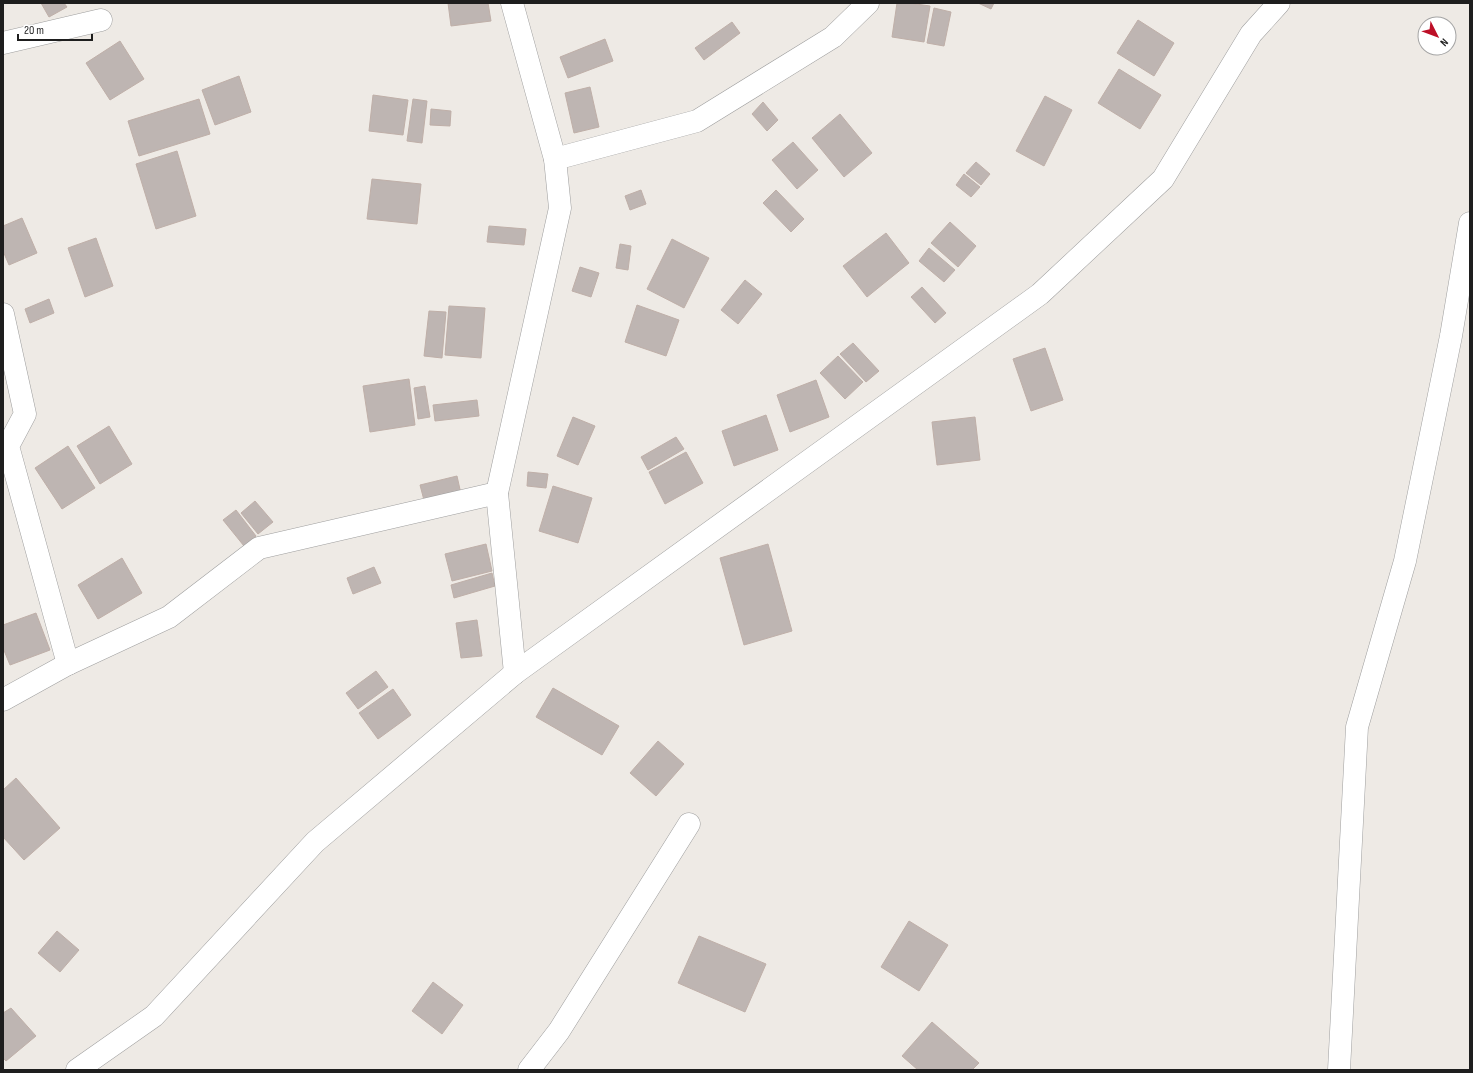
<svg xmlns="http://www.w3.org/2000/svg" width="1473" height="1073" viewBox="0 0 1473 1073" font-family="'Sofia Sans Condensed',sans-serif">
<rect width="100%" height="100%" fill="#eeeae5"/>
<!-- building -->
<g fill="#beb5b2" stroke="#bfafa8">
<path d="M41,3H64L67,7L49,17Z"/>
<path d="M448,3H488L491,21L451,26Z"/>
<path d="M897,3H909L930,6L924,42L892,37Z"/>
<path d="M978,3H994L991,9Z"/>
<path d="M934,8L951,12L944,46L927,43Z"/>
<path d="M1138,20L1174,43L1154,76L1117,53Z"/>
<path d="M732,22L740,33L704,60L695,48Z"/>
<path d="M605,39L613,61L568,78L560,57Z"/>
<path d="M120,41L144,79L110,100L86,63Z"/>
<path d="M1119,69L1161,95L1140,129L1098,103Z"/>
<path d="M239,76L251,112L215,125L202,90Z"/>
<path d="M590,87L599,127L574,133L565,93Z"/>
<path d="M373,95L408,100L403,135L369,131Z"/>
<path d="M1045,96L1072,110L1044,166L1016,151Z"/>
<path d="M199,99L210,134L139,156L128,121Z"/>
<path d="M413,99L427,101L422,143L407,141Z"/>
<path d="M763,102L778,120L767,131L752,114Z"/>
<path d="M431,109L451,111L450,126L430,125Z"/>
<path d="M840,114L872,153L844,177L812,138Z"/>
<path d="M793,142L818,170L797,189L772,160Z"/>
<path d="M177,151L196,216L156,229L136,164Z"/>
<path d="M976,162L990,174L981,185L966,173Z"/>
<path d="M964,174L980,187L971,197L956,185Z"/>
<path d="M372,179L421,184L417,224L367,219Z"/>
<path d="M641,190L646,204L630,210L625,196Z"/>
<path d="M776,190L804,219L791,232L763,203Z"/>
<path d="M22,218L37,253L9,265L3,251V226Z"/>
<path d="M950,222L976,246L958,267L931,243Z"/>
<path d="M489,226L526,229L524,245L487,242Z"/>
<path d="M886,233L909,263L867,297L843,266Z"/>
<path d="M96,238L113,286L85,297L68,248Z"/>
<path d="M672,239L709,258L684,308L647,289Z"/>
<path d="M620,244L631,246L628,270L616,268Z"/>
<path d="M929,248L955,270L944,282L919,261Z"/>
<path d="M580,267L599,273L591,297L572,291Z"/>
<path d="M745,280L762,294L738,324L721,310Z"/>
<path d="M922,287L946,313L935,323L911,297Z"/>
<path d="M49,299L54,313L30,323L25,309Z"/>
<path d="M637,305L679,320L666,356L625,342Z"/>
<path d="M449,306L485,308L481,358L445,355Z"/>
<path d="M429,311L446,312L442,358L424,356Z"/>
<path d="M853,343L879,371L866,382L840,354Z"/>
<path d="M1045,348L1063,400L1031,411L1013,359Z"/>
<path d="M838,356L863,382L845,399L820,373Z"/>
<path d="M409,379L415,425L370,432L363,386Z"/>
<path d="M816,380L829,417L790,432L777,395Z"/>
<path d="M425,386L430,417L418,419L414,388Z"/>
<path d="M477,400L479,416L435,421L433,405Z"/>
<path d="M766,415L778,450L734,466L722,431Z"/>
<path d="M573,417L595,426L578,465L557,456Z"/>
<path d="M975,417L980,460L937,465L932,422Z"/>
<path d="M109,426L132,464L100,484L77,446Z"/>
<path d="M676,437L684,449L648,470L641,457Z"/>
<path d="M68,446L95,488L62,509L35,468Z"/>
<path d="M686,452L703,483L665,504L649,472Z"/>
<path d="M528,472L548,474L546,488L527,486Z"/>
<path d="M457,476L461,494L425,504L420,485Z"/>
<path d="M553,486L592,498L578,543L539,531Z"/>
<path d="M255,501L273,522L258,534L241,513Z"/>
<path d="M236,510L256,536L244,546L223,520Z"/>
<path d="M486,544L492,571L452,581L445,554Z"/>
<path d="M768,544L792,631L744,645L720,558Z"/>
<path d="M122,558L142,593L98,619L78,585Z"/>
<path d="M374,567L381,583L353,594L347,578Z"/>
<path d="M492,573L495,586L454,598L451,585Z"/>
<path d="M36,613L50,650L10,665L3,648V625Z"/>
<path d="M477,620L482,656L461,658L456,623Z"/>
<path d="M376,671L388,687L358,709L346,693Z"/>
<path d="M553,688L619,726L602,755L536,717Z"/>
<path d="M393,689L411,715L378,739L359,713Z"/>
<path d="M658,741L684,764L656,796L630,773Z"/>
<path d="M16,778L60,828L24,860L3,837V790Z"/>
<path d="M909,921L948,945L919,991L881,967Z"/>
<path d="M57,931L79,950L60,972L38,953Z"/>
<path d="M699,936L766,964L745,1012L678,983Z"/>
<path d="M433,982L463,1005L442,1034L412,1011Z"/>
<path d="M11,1008L36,1036L6,1061L3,1058V1013Z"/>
<path d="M932,1022L979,1063L972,1070H918L902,1056Z"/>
</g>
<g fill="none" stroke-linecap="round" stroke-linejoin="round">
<!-- street casing -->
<g stroke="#9f9f9f" stroke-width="23">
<g id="street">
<path d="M512,3L555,159L560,208L497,493L515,673"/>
<path d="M3,43L101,20"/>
<path d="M555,159L697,121L833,37L868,3"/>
<path d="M3,314L25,414L8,446L68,664"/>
<path d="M3,700L68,664L169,617L259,548L497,493"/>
<path d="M77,1070L154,1016L315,842L515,673L1040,294L1163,179L1251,34L1279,3"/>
<path d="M529,1070L559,1031L689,824"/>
<path d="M1339,1070L1357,727L1405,561L1451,336L1470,223"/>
</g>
</g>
<!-- street -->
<use href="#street" stroke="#fff" stroke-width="22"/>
</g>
<!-- border -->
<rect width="1473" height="1073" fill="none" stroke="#1e1e1e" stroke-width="8"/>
<!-- north arrow -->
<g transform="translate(1437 36) rotate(132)"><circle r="19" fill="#ffffff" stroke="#a5a5a5"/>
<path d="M0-3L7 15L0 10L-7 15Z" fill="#bd0f27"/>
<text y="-6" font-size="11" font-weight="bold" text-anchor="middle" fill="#1e1e1e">N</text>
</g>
<!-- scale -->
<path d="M18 34v6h74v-6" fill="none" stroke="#1e1e1e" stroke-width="2"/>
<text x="24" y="34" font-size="12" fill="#1e1e1e" stroke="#ffffff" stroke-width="3" paint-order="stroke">20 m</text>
</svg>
